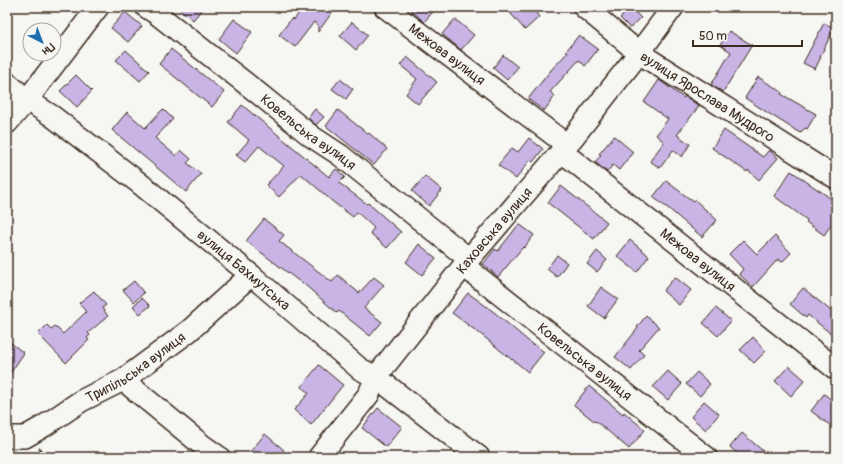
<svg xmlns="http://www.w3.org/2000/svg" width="843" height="464" viewBox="0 0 843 464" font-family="Pangolin,sans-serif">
<rect width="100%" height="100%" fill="#f6f6f2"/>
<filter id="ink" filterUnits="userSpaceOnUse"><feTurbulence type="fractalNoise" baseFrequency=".025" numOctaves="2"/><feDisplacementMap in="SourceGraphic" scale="8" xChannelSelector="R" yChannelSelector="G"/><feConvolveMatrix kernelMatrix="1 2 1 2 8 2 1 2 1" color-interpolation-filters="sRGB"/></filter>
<g filter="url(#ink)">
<!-- building -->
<g fill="#c8b4e5" stroke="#3b2a1e">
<path d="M177,7H204L193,20Z"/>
<path d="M303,7H336L318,32V25L314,22L295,47L279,35L292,18L294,20Z"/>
<path d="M408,7H437L424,22Z"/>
<path d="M505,7H543L536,13L539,17L525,30Z"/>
<path d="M631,8L641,18L630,28L620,18Z"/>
<path d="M125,12L142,26L128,42L111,28Z"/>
<path d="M234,19L252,32L236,53L219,39Z"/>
<path d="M455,19L474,35L461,50L442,34Z"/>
<path d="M352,22L368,35L356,50L340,36Z"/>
<path d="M824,23L834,28L820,57H821L815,69L803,63Z"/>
<path d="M729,31L752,45L723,92L711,85L731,52L720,45Z"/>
<path d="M579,35L598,49L585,66L579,60L550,92L555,96L544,111L528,99L551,70L568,52L566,51Z"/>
<path d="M171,49L224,92L212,107L159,64Z"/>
<path d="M126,50L149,71L140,81L116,60Z"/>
<path d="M503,55L518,67L507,80L493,68Z"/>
<path d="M407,57L437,82L418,104L406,94L417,79L400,65Z"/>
<path d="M76,75L92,91L77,107L60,91Z"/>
<path d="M758,77L782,92L781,94L816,114L807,129L805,128L800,133L768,113L745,98Z"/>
<path d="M340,79L353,89L346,99L332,89Z"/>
<path d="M659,80L684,98L685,96L699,106L677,135L690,144L682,157L673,150L660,168L650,161L664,142L656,135L668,119L644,102Z"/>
<path d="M242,105L329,177L336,169L345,177L339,183L367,204L368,203L401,232L387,248L370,233L374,228L357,212L353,217L333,202L301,174L279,197L266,185L284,166L259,146L245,162L236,155L249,140L228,122Z"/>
<path d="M163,109L173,119L155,138L176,156L181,150L191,159L187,163L201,174L186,192L112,130L127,112L145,128Z"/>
<path d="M315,109L324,117L316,125L308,118Z"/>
<path d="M338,110L368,134L369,133L387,149L374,165L326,126Z"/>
<path d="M724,130L763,157L769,150L778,158L759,180L748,170L747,172L712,148Z"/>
<path d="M614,136L633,152L619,170L613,165L607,172L595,162L601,155L599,154Z"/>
<path d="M529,138L543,149L533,162L530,160L516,179L498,165L512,148L518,152Z"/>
<path d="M791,171L836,202V218L824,235L806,222L807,220L774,196Z"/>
<path d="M425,176L442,190L429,206L412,191Z"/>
<path d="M666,181L694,202L695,200L717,220L702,237L669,209L653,197Z"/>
<path d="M561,186L607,222L594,239L548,203Z"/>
<path d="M264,219L284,235L279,241L332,282L338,275L359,293L374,277L384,285L364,308L382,322L370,336L339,311L337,313L304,284V285L246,241Z"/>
<path d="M519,224L534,235L524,248L523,247L498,277L483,264L495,249L498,251Z"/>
<path d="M775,236L791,253L782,262L778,259L753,287L739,274L743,269L729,254L743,240L757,254Z"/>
<path d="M630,240L649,256L637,272L617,256Z"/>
<path d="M419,244L436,258L422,275L406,262Z"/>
<path d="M597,251L607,260L597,272L587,264Z"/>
<path d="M557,255L567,263L557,277L547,269Z"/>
<path d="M675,277L691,290L679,305L663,291Z"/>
<path d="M134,281L144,293L134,302L123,290Z"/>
<path d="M601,287L618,299L604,318L588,306Z"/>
<path d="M803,288L836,315V338L808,315L806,318L790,304Z"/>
<path d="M94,291L106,305L102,308L108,316L88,333L90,335L87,338L89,340L66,363L38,334L47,325L51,329L55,326L63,334L86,312L79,303Z"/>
<path d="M468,293L494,312L533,345L534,344L544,352L528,372L512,359V360L483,336L452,313Z"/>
<path d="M142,298L150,306L140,314L133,306Z"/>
<path d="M716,308L731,321L718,336L703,323Z"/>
<path d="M646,316L659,327L639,350L644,355L631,370L615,357L638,328L637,327Z"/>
<path d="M753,337L766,351L754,363L740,350Z"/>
<path d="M7,340L24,353L7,378Z"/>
<path d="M319,365L343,385L311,425L294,410L309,393L301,387Z"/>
<path d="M789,366L805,380L791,396L775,381Z"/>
<path d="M668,371L682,384L668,400L653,387Z"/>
<path d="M697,372L710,384L700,396L686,384Z"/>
<path d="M589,386L623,414L624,412L645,430L629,449L596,421L595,422L574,405Z"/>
<path d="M824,394L836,403V419L831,426L811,411Z"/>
<path d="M704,401L719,414L706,430L691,417Z"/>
<path d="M378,408L402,427L386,447L362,428Z"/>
<path d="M742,433L770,457H741L730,447Z"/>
<path d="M265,434L284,450L278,457H256L250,452Z"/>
</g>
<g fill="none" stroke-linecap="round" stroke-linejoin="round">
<!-- minor casing -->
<g stroke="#3b2a1e" stroke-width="24">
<g id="minor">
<path id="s1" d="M146,7L157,14L258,93L311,136L340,155L469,259"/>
<path id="s2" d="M385,7L567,145"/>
<path id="s3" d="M584,7L639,53L836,178"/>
<path id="s4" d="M7,83L27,100L52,116L138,182L251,275L360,369L376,377L479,457"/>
<path d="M7,123L27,100L98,7"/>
<path id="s5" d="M561,151L836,369"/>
<path id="s6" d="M464,266L706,457"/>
<path d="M123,380L202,445L219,457"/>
<path id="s7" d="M7,437H25L44,426L81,401L123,380L189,331L251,275"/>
<path id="s8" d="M319,457L369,394L376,377L469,259L567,145L639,53L673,7"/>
</g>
</g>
<!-- path -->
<path stroke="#3b2a1e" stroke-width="2.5" stroke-dasharray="3 3" stroke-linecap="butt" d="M39,448L50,457"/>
<!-- minor -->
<use href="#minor" stroke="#f6f6f2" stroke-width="21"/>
</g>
</g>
<g text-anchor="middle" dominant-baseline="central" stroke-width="3" stroke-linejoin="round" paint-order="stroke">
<!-- street labels -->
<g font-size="14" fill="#3b2a1e" stroke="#f6f6f2">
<text stroke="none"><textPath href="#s2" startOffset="78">Межова вулиця</textPath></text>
<text stroke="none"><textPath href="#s3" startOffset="153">вулиця Ярослава Мудрого</textPath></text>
<text stroke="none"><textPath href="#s1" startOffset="205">Ковельська вулиця</textPath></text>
<text stroke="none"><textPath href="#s8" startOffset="287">Каховська вулиця</textPath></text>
<text stroke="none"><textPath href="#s5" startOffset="175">Межова вулиця</textPath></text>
<text stroke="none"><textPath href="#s4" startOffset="302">вулиця Бахмутська</textPath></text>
<text stroke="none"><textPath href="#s6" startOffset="154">Ковельська вулиця</textPath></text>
<text stroke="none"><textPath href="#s7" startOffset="149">Трипільська вулиця</textPath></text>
</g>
</g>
<!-- margin -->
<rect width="843" height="464" fill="none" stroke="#f6f6f2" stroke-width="24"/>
<rect x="12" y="12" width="819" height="440" fill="none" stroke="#3b2a1e" stroke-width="1.5" filter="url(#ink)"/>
<!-- north arrow -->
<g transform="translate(42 42) rotate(138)"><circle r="19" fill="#f6f6f2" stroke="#aba49d"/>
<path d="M0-3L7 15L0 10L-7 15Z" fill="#1f6fb2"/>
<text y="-6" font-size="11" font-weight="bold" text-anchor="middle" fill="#3b2a1e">Пн</text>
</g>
<!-- scale -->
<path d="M693 40v6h109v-6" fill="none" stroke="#3b2a1e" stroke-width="2"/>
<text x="699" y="40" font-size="12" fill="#3b2a1e" stroke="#f6f6f2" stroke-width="3" paint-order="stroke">50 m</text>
</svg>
